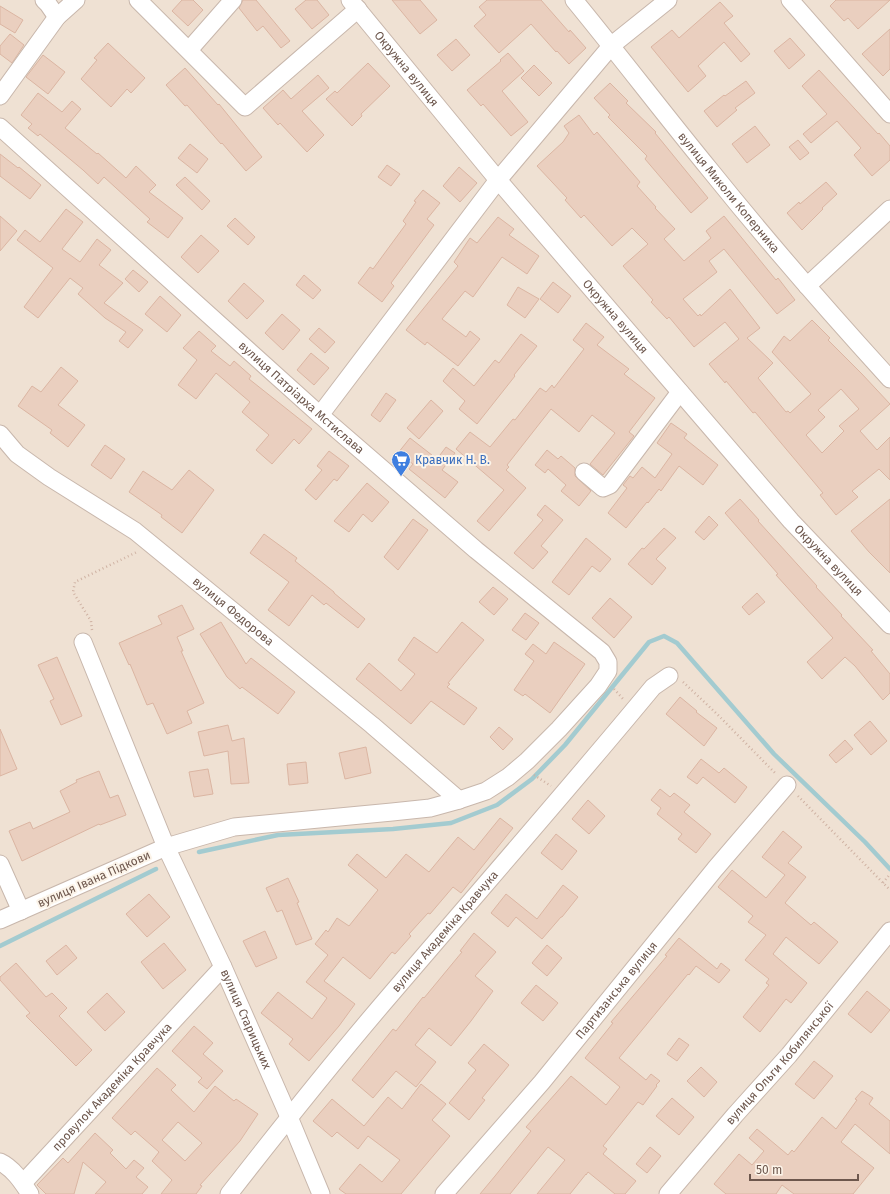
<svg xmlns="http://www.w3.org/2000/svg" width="890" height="1194" viewBox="0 0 890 1194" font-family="'Fira Sans',sans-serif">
<rect width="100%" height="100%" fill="#f9f0e4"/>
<!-- residential -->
<rect fill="#efe1d3" x="0" y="0" width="890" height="1194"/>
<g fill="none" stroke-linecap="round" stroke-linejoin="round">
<!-- stream -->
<g stroke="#a3cbd0" stroke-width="4.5">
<path d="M199,852L278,835L393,829L451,823L497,805L532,779L565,745L649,642L664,636L677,643L774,754L865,842L890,869"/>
<path d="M0,946L156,869"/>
</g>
</g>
<!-- building -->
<g fill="#eacfbf" stroke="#dbb5a2" fill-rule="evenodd">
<path d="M182,0H193L203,10L188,26L172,11Z"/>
<path d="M243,0H256L290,41L281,48L263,26L257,31L239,8Z"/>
<path d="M306,0H317L329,15L312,29L295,9Z"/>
<path d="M392,0H420L437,20L420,34Z"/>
<path d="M487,0H541L569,32L570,30L586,48L569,64L557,51L556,52L531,24L499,53L474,26L486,15L479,7Z"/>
<path d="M836,0H890L858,29L848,18L844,21L830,6Z"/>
<path d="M720,2L733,16L724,23L750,54L741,62L724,42L698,66L706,76L688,92L651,47L672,30L679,38Z"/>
<path d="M0,6L23,20L15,33L0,24Z"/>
<path d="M890,29V69L883,76L862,54Z"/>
<path d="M10,34L24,45L12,63L0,54V46Z"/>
<path d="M790,38L805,55L789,69L774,51Z"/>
<path d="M456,39L470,55L452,71L437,55Z"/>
<path d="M108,43L145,78L131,93L127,89L111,107L81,79L97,60L94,58Z"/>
<path d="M508,53L524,71L502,91L528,122L511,136L483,104L481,106L467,90L501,61L500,60Z"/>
<path d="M43,55L65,72L48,94L26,77Z"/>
<path d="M368,63L390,86L361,114L362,116L352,126L326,99L335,91L337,93Z"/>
<path d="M534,65L552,83L539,96L521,78Z"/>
<path d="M185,68L218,105L219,104L262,157L246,171L222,143L221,144L187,105L185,106L166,85Z"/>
<path d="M819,70L878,134L879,133L890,146V160L872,176L854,155L861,148L837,121L811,143L803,134L827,114L802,86Z"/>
<path d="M318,75L329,88L302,111L324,135L307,152L280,123L278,125L263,108L283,90L291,99Z"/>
<path d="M746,81L755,93L735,108L737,110L717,127L704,111L724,95L725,96Z"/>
<path d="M610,83L628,101L626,103L656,132L655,133L708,198L691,213L645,159L647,156L608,117L610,115L594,98Z"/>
<path d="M38,93L62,112L72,101L81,109L65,128L97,154L98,153L126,178L136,166L156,185L149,192L183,218L168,238L147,222L150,219L104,177L98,184L83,170L40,134L38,136L28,128L32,124L21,115Z"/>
<path d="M579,115L594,135L597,132L640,182L637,186L656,207L655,208L675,229L664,239L684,261L711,238L706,231L724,216L776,280L778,278L795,300L777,314L724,249L709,261L717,272L683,299L698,316L700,314L701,316L730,289L760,328L747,338L773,363L758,378L786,412L788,411L790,413L811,394L772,352L784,336L790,341L812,320L830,338L828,340L862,374L890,404L860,431L877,450L890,437V480L879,469L852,491L858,497L836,515L820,495L823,493L755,412L753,413L726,381L725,383L709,364L739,339L725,322L694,347L669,317L667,319L651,302L653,300L623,266L648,244L632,228L612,246L584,215L581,218L565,200L567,198L537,166L563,142L569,133L564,126ZM841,389L859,409L839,426L844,431L822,453L806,435L825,417L818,410Z"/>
<path d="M755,126L770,145L747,163L732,144Z"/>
<path d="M798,140L809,153L800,160L789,147Z"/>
<path d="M190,144L208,159L197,173L178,158Z"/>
<path d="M0,154L18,168L19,167L41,185L30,199L0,176Z"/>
<path d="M387,165L400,174L391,186L378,177Z"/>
<path d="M459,167L477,183L460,202L443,186Z"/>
<path d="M185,177L210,201L202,210L176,185Z"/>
<path d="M826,182L837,194L822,208L823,209L802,230L787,213L799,202L800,204Z"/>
<path d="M423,190L440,203L427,219L434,225L391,283L394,286L382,302L358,283L370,267L373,269L406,224L403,221L416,202L414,201Z"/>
<path d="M66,209L83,222L62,249L80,262L97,239L111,250L99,265L123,283L104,303L143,330L128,348L119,341L126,332L105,318L78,294L83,288L70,278L38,318L24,307L53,268L17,240L25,230L40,242Z"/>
<path d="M0,216L17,231L0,251Z"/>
<path d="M498,217L514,229L509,235L539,256L527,274L502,257L473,297L465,291L442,319L466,337L470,331L480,339L458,366L427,342L425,345L406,330L458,266L454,262L470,238L477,243Z"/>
<path d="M235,218L255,237L248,245L227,226Z"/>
<path d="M201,235L219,251L198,273L181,257Z"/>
<path d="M133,270L148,282L139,292L125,279Z"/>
<path d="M304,275L321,290L313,299L296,285Z"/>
<path d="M553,282L571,296L558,313L540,299Z"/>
<path d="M244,283L264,301L247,319L228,301Z"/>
<path d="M518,287L539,299L525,318L507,305Z"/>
<path d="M160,296L181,315L167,332L145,314Z"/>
<path d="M282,314L300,330L283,350L265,333Z"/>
<path d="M586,323L604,337L597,345L629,369L624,374L655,398L629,432L634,436L603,475L590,464L615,433L592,415L579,432L551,409L507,465L509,467L506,470L526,488L489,531L477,521L504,490L456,449L470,432L490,447L513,419L515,420L540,388L546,392L552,385L554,388L584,349L573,340Z"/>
<path d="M319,328L335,342L325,353L309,339Z"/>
<path d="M199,331L216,346L211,351L230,366L234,361L251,376L249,379L312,429L299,444L294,439L272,464L256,450L269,435L242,412L250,402L216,373L196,399L178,385L197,360L183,348Z"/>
<path d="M521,334L537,346L514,375L515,376L477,424L459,409L465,401L443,381L453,368L474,386L495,360L499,363Z"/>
<path d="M311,353L329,368L314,385L297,370Z"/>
<path d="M61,367L78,381L58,405L85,425L68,447L50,433L52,430L18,406L32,386L41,392Z"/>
<path d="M386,393L396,400L380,422L371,415Z"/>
<path d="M431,400L443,411L419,439L407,428Z"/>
<path d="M671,423L687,434L684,438L718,465L703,485L679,466L661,491L659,489L648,503L647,502L626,528L608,513L627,488L623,485L630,476L633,478L642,467L655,478L672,454L657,443Z"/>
<path d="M410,438L437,459L446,447L455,453L442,470L458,482L445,498L409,469L413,464L398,453Z"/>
<path d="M105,445L125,459L111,479L91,465Z"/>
<path d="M547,450L558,459L561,456L575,468V476L591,491L579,506L561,491L566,485L548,469L545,473L535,465Z"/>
<path d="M329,451L349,466L337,481L334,479L316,500L305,490L322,470L317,466Z"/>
<path d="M189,470L214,490L182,533L161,517L162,515L129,492L143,471L172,490Z"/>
<path d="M367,483L389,502L372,522L363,514L349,532L334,521Z"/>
<path d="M740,499L759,520L758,521L817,586L816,587L842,615L841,616L873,650L871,651L890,674V693L883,700L855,666L845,657L822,679L807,662L833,638L776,575L778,574L725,513Z"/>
<path d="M890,499V573L869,552L851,531Z"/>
<path d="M545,505L563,520L541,546L548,552L533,569L514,553L543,520L537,515Z"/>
<path d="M709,516L718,525L704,540L695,532Z"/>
<path d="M413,519L428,530L398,570L384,557Z"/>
<path d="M664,528L676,538L656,559L666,568L652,585L628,564L642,548L644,549Z"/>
<path d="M264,534L297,558L295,561L334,592V593L365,619L358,628L326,603L324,605L312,595L289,626L268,610L289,582L250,553Z"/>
<path d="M586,538L611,559L600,572L592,566L569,595L552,582Z"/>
<path d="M493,587L508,599L494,615L479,602Z"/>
<path d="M757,593L765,602L749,615L742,607Z"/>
<path d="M610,598L632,617L614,638L592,618Z"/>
<path d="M182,605L194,629L177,637L183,651H181L204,703L187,711L192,723L167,734L153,703L147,705L130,664L129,665L119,643L162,624L158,616Z"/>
<path d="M525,613L539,623L526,640L512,630Z"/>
<path d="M221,622L246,664L251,658L295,692L278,714L242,687L240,689L227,677L200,634Z"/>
<path d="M462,622L484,640L448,683L450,684L447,687L477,708L464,725L431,701L411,724L356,679L369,663L401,691L415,674L398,660L414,637L437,653Z"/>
<path d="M554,642L585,664L550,713L525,694L523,696L514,690L534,661L525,654L533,644L546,654Z"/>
<path d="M57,657L82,716L61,725L50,701L54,699L38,665Z"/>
<path d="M680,697L697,711L696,712L717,728L704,746L666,714Z"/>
<path d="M870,721L887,741L871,755L854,735Z"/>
<path d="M228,725L232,741L244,738L249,783L231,784L228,751L204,756L198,732Z"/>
<path d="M499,727L513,739L503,750L490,737Z"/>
<path d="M0,729L17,769L0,776Z"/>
<path d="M845,740L853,749L836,763L829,755Z"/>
<path d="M366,747L371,773L345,779L339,753Z"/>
<path d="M701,759L719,773L724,768L747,787L735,803L703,777L697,784L687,777Z"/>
<path d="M306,762L308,783L289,785L287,764Z"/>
<path d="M208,769L213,794L194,797L189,772Z"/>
<path d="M99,771L110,798L118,795L126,815L100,825L99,824L22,861L9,831L30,822L33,829L70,812L60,791L77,782L76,780Z"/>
<path d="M660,789L670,797L674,793L690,805L684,812L711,834L696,853L678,839L682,834L657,814L661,808L651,800Z"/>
<path d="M588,800L605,816L589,834L572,819Z"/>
<path d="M500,818L513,828L461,893L453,887L430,914L428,913L409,934L411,936L395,954L392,952L370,979L343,957L324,981L355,1004L339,1026L309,1061L289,1044L293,1039L261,1013L278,992L312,1019L327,998L306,982L328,955L315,944L326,930L328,932L337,918L349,926L378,890L348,865L357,854L386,878L406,854L429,872L458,837L474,850Z"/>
<path d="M783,831L802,847L788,863L806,877L785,903L811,925L814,922L838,942L819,964L786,937L773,954L807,983L791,1003L786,999L760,1032L743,1017L769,985L766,983L769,979L745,960L766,935L748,922L753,916L718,887L732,870L766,898L785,875L762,857Z"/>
<path d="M556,834L577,851L562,870L541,853Z"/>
<path d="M288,878L299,902L297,903L312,939L296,945L282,910L277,912L266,888Z"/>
<path d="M563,885L578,897L562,917H561L542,939L516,917L508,927L491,913L506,894L537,919Z"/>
<path d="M149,894L170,917L147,937L126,914Z"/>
<path d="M265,931L277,958L256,967L243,941Z"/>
<path d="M474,933L496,952L475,976L493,991L471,1021L451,1046L429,1028L415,1045L436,1062L416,1087L396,1071L373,1098L352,1080L393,1029L396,1031L423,997L424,998L462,952L460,951Z"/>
<path d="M679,938L717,969L721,963L730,970L719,983L696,966L689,975L688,974L619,1058L646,1080L651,1074L660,1081L656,1085L657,1086L643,1105L638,1102L603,1146L607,1149L603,1154L636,1181L625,1194H615L588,1172L586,1175V1174L570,1194H537L565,1160L548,1147L510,1194H480L495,1176L531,1131L526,1127L571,1076L606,1105L620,1087L585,1058L613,1023L611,1022L667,956L665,955Z"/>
<path d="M164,943L186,970L163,989L141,962Z"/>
<path d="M66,945L77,958L57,975L46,961Z"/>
<path d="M547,945L562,958L547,976L532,963Z"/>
<path d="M16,963L46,997L52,993L67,1008L59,1016L92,1050L76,1066L26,1016L30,1013L0,980V977Z"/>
<path d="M536,985L558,1003L543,1021L521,1003Z"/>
<path d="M867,991L890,1010L871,1033L848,1014Z"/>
<path d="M107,993L125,1012L105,1031L87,1012Z"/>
<path d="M194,1026L213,1043L203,1054L223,1071L207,1089L198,1082L202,1078L172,1051Z"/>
<path d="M679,1038L689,1045L677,1061L667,1054Z"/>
<path d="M484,1044L509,1065L482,1098L485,1100L469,1120L449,1103L476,1070L468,1063Z"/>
<path d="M814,1061L833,1076L814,1099L795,1084Z"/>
<path d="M701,1067L717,1082L704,1097L687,1081Z"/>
<path d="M157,1068L176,1085L171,1090L194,1112L215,1086L234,1101L236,1099L258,1114L240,1141L200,1185L202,1186L196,1194H161L172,1180L152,1161L159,1152L135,1131L131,1135L112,1118ZM178,1122L202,1143L185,1161L162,1140Z"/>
<path d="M421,1084L446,1104L432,1120L450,1136L401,1194H346L339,1189L360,1164L382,1182L400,1160L368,1136L358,1149L337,1132L332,1137L313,1121L332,1099L364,1126L388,1097L402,1109Z"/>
<path d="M862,1091L873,1098L869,1104L890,1121V1154L855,1124L841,1142L874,1168L853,1194H794L782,1185L776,1194H726L714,1184L739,1154L752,1165L764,1151L749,1138L757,1129L788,1155L792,1150L794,1152L822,1117L836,1129L857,1100L855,1099Z"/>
<path d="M672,1098L694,1117L679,1135L656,1116Z"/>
<path d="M95,1133L113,1150L110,1153L126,1169L134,1160L144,1168L136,1177L148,1187L142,1194H95L106,1182L83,1162L74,1194H46L37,1185L63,1158L68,1163Z"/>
<path d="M650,1147L661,1156L647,1173L636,1164Z"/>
</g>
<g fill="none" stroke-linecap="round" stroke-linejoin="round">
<!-- minor casing -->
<g stroke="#c8b7ac" stroke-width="19">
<g id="minor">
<path d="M44,0L48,4L57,17"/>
<path d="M138,0L245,107L358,9"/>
<path id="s1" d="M350,0L498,180L791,521L890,625"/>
<path id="s2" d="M574,0C620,56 664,114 710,170C768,242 828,311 890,379"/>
<path d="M790,0L890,114"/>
<path d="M189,50L233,0"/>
<path d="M0,96L57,17L76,0"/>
<path id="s3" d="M0,127L320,415L476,550L602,652L608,662V671L598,686L559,729L527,761L508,777L486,791L459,800L430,808L392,812L234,827L166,847L0,920"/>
<path d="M807,286L890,209"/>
<path d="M320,415L498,180L612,45L668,0"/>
<path id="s4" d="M0,434L17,454L49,477L135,531L372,725L459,800"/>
<path d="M584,472L603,488L610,485L680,392"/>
<path id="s5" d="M83,642L166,847L223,967L289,1117L321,1194"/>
<path d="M0,864L21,911"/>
<path d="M0,1162C13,1168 22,1182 30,1194"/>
<path id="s6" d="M23,1183L223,967"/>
<path id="s7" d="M229,1194C282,1126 336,1058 392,993C479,891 567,791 653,687L669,676"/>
<path id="s8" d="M444,1194L542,1082L715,869L787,785"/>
<path id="s9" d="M668,1194L735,1115L789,1055L890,931"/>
</g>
</g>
<!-- path -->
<g stroke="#cfb2a3" stroke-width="2.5" stroke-dasharray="1 3" stroke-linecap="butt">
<path d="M92,630L91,621L73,592L75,582L137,552"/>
<path d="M683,682L718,715L776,774"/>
<path d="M614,689L624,700"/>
<path d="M534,775L551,786"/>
<path d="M798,796L890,890"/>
<path d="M883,883L890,874"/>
</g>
<!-- minor -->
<use href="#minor" stroke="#fff" stroke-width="17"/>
</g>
<!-- icons -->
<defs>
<g id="supermarket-pin" transform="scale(1)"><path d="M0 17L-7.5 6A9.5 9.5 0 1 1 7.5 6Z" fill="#3f7fe0" stroke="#fcf4e9"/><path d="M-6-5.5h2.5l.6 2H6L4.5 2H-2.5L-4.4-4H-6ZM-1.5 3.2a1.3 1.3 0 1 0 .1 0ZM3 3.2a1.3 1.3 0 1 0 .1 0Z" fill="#fff"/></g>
</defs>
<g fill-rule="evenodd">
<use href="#supermarket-pin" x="401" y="460"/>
</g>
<g text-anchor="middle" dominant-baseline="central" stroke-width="4" stroke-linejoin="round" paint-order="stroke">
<!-- street labels -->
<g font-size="12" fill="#6d574d" stroke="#fcf4e9">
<text stroke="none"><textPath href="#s1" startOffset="89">Окружна вулиця</textPath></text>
<text stroke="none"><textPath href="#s2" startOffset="247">вулиця Миколи Коперника</textPath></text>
<text stroke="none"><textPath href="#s1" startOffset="413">Окружна вулиця</textPath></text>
<text stroke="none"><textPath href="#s3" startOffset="405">вулиця Патріарха Мстислава</textPath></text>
<text stroke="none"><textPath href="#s1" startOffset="737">Окружна вулиця</textPath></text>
<text stroke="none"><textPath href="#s4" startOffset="294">вулиця Федорова</textPath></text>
<text transform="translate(94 879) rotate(-24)">вулиця Івана Підкови</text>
<text stroke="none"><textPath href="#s7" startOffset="340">вулиця Академіка Кравчука</textPath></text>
<text stroke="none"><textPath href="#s8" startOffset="267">Партизанська вулиця</textPath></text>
<text stroke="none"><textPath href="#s5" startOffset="411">вулиця Старицьких</textPath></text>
<text stroke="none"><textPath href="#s9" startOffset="172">вулиця Ольги Кобилянської</textPath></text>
<text stroke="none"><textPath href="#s6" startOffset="131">провулок Академіка Кравчука</textPath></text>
</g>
<!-- shop labels -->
<g font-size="12" fill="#366cbe" stroke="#fcf4e9" text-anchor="start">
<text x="415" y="460">Кравчик Н. В.</text>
</g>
</g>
<!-- scale -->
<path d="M750 1174v6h108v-6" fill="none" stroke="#6d574d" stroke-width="2"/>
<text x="756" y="1174" font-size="12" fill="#6d574d" stroke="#fcf4e9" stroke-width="3" paint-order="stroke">50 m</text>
</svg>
